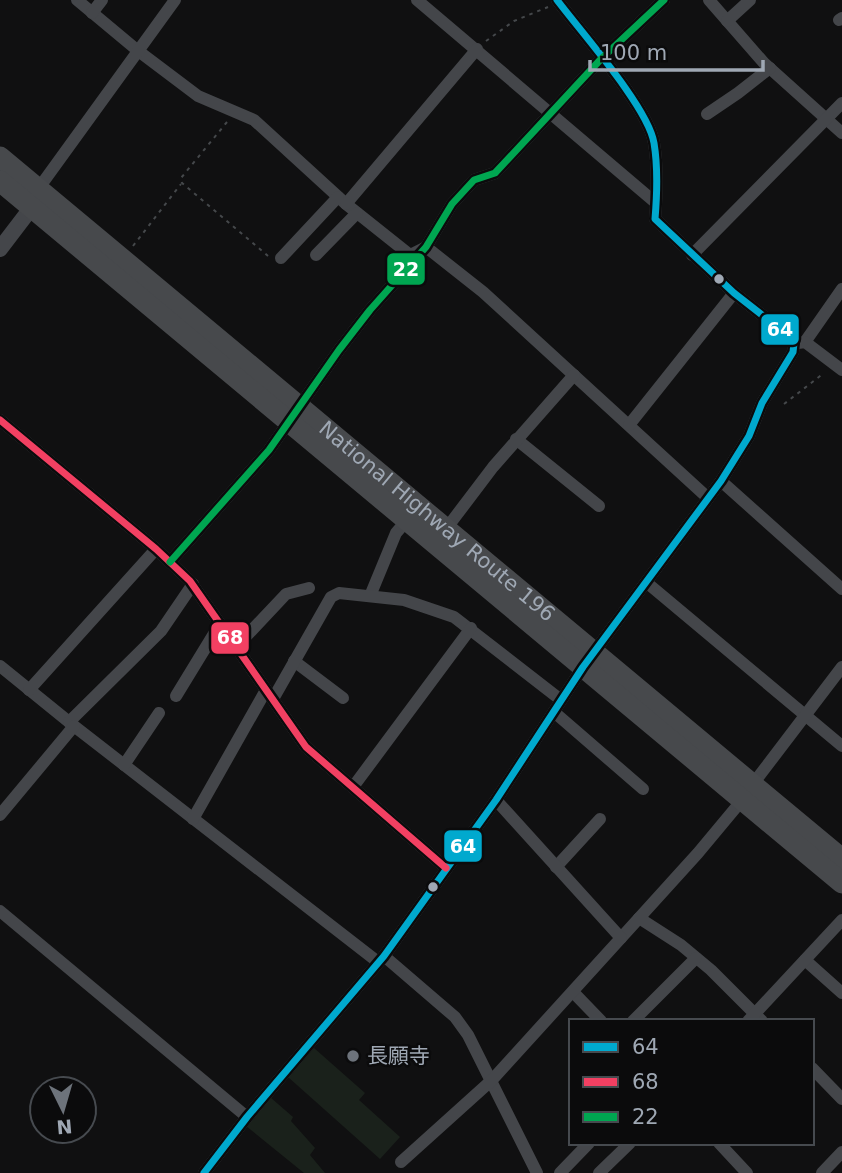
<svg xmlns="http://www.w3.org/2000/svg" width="842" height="1173" viewBox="0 0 842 1173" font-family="'DejaVu Sans','Noto Sans JP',sans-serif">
<rect width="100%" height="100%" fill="#101011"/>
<!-- green -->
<g fill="#1a211b">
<path d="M314,1048L365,1093L359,1100L400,1137L380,1159L288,1077Z"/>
<path d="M270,1097L293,1117L291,1121L315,1148L310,1155L325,1173H304L246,1126Z"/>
</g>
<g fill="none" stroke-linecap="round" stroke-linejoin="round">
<!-- path -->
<g stroke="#45484b" stroke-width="2" stroke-dasharray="3.5 5" stroke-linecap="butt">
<path d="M486,41L514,21L548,7"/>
<path d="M227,122L181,178L182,183L268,256"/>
<path d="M133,246L181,184"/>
<path d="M784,404L824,373"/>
</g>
<!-- minor -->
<g stroke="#44464a" stroke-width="12">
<path d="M77,0L137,50L198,96L254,120L346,204L410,255L426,247L483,292L708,498"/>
<path d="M417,0L656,203"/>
<path d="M709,0L764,63L842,133"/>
<path d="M92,13L102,0"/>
<path d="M839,20L842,18"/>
<path d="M727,21L750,0"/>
<path d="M707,114L738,93L770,68"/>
<path d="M36,192L175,0"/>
<path d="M346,204L477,49"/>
<path d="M316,255L357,213"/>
<path d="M692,255L842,103"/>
<path d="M281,258L338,197"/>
<path d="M805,342L842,289"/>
<path d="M798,343L805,342L842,370"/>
<path d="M0,420L156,549L190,581L306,747L446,868"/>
<path d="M629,425L734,293"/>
<path d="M516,439L599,506"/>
<path d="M721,481L842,589"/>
<path d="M446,529L493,467L574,375"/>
<path d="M170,562L269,450L339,350L370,310L426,247L452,204L474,180L495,173L601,59L664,0"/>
<path d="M646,582L842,746"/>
<path d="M370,596L396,533L408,519"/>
<path d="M236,647L286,594L309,588"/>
<path d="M294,661L343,698"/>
<path d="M0,666L74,726L378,962"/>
<path d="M29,690L156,549"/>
<path d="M176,696L220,624"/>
<path d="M273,699L331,597L339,593L404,600L454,617L561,700"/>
<path d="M554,712L643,789"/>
<path d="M69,722L161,631L193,584"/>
<path d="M124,765L159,713"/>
<path d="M753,784L842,667"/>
<path d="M353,787L471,628"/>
<path d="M0,815L74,726"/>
<path d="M193,819L266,690"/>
<path d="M556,867L600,819"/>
<path d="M0,911L247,1117"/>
<path d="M639,918L681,945L711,970L762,1021"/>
<path d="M621,938L698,853L743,799"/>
<path d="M384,956L455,1017L468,1035L537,1173"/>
<path d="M805,960L842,993"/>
<path d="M573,992L601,1021"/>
<path d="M633,1021L696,958"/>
<path d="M748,1021L842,920"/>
<path d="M812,1068L842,1099"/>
<path d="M719,1143L747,1173"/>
<path d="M401,1162L492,1080L621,938L496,800"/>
<path d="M204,1173L247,1117L384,956L496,800L583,667L721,481L749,436L762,403L793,352L794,343L790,337L734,293L655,219C657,195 658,167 654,143C648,107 581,32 557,0"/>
<path d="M560,1173L589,1143"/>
<path d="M599,1173L630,1143"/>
<path d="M822,1173L842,1152"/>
</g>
<!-- tertiary -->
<path stroke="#44464a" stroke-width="16" d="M0,249L32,207"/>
<!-- trunk -->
<g stroke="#47494c" stroke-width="21">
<path id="s1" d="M0,157L842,859"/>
<path d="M0,181L842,883"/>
</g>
<!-- bus-1 casing -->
<g stroke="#0b0b0c" stroke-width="12">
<path id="bus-1" d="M204,1173L247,1117L384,956L496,800L583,667L721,481L749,436L762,403L793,352L794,343L790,337L734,293L655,219C657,195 658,167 654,143C648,107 581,32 557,0"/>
</g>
<!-- bus-2 casing -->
<g stroke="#0b0b0c" stroke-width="12">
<path id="bus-2" d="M0,420L156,549L190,581L306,747L446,868"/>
</g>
<!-- bus-3 casing -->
<g stroke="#0b0b0c" stroke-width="12">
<path id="bus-3" d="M170,562L269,450L339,350L370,310L426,247L452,204L474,180L495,173L601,59L664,0"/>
</g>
<!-- bus-1 -->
<use href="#bus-1" stroke="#00a9ce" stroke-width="7"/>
<!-- bus-2 -->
<use href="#bus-2" stroke="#f24062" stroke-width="7"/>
<!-- bus-3 -->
<use href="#bus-3" stroke="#00a651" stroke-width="7"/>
</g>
<!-- markers -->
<g fill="#9fa8b4" stroke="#0b0b0c" stroke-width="2.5">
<circle cx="719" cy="279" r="6"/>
<circle cx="433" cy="887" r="6"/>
</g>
<circle fill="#6d737b" stroke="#0b0b0c" stroke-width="2.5" cx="353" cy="1056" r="7"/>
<g text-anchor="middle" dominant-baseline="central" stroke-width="5" stroke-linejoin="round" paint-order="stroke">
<!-- street labels -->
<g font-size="21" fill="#9fa8b4" stroke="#0b0b0c">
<text stroke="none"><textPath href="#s1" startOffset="569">National Highway Route 196</textPath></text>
</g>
<!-- poi labels -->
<g font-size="21" fill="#9fa8b4" stroke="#0b0b0c" text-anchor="start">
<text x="367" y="1056">長願寺</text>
</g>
</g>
<g stroke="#0b0b0c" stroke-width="2.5">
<rect x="386" y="252" width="40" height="34" rx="7" fill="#00a651"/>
<rect x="760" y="313" width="40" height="33" rx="7" fill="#00a9ce"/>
<rect x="210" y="621" width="40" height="34" rx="7" fill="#f24062"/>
<rect x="443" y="829" width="40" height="34" rx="7" fill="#00a9ce"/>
</g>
<g font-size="19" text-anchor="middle" font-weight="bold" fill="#fff">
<text x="406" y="276">22</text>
<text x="780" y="336">64</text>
<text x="230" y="644">68</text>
<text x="463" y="853">64</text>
</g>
<!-- legend -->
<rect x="569" y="1019" width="245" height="126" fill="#0b0b0c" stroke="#464a4f" stroke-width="2"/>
<rect x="583" y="1042" width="35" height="10" fill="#00a9ce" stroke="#464a4f" stroke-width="2"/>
<text x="632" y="1054" font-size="21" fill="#9fa8b4">64</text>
<rect x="583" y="1077" width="35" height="10" fill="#f24062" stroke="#464a4f" stroke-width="2"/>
<text x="632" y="1089" font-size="21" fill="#9fa8b4">68</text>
<rect x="583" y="1112" width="35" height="10" fill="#00a651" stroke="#464a4f" stroke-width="2"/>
<text x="632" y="1124" font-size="21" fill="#9fa8b4">22</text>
<!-- north arrow -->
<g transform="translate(63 1110) rotate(175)"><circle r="33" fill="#0b0b0c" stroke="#464a4f" stroke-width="2"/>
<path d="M0-5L12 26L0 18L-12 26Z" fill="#6d737b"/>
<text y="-10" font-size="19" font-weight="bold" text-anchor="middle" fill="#9fa8b4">N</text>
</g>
<!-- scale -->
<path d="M590 60v10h173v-10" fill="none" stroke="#9fa8b4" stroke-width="3.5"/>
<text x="600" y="60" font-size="21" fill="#9fa8b4" stroke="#0b0b0c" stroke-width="5" paint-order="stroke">100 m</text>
</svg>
